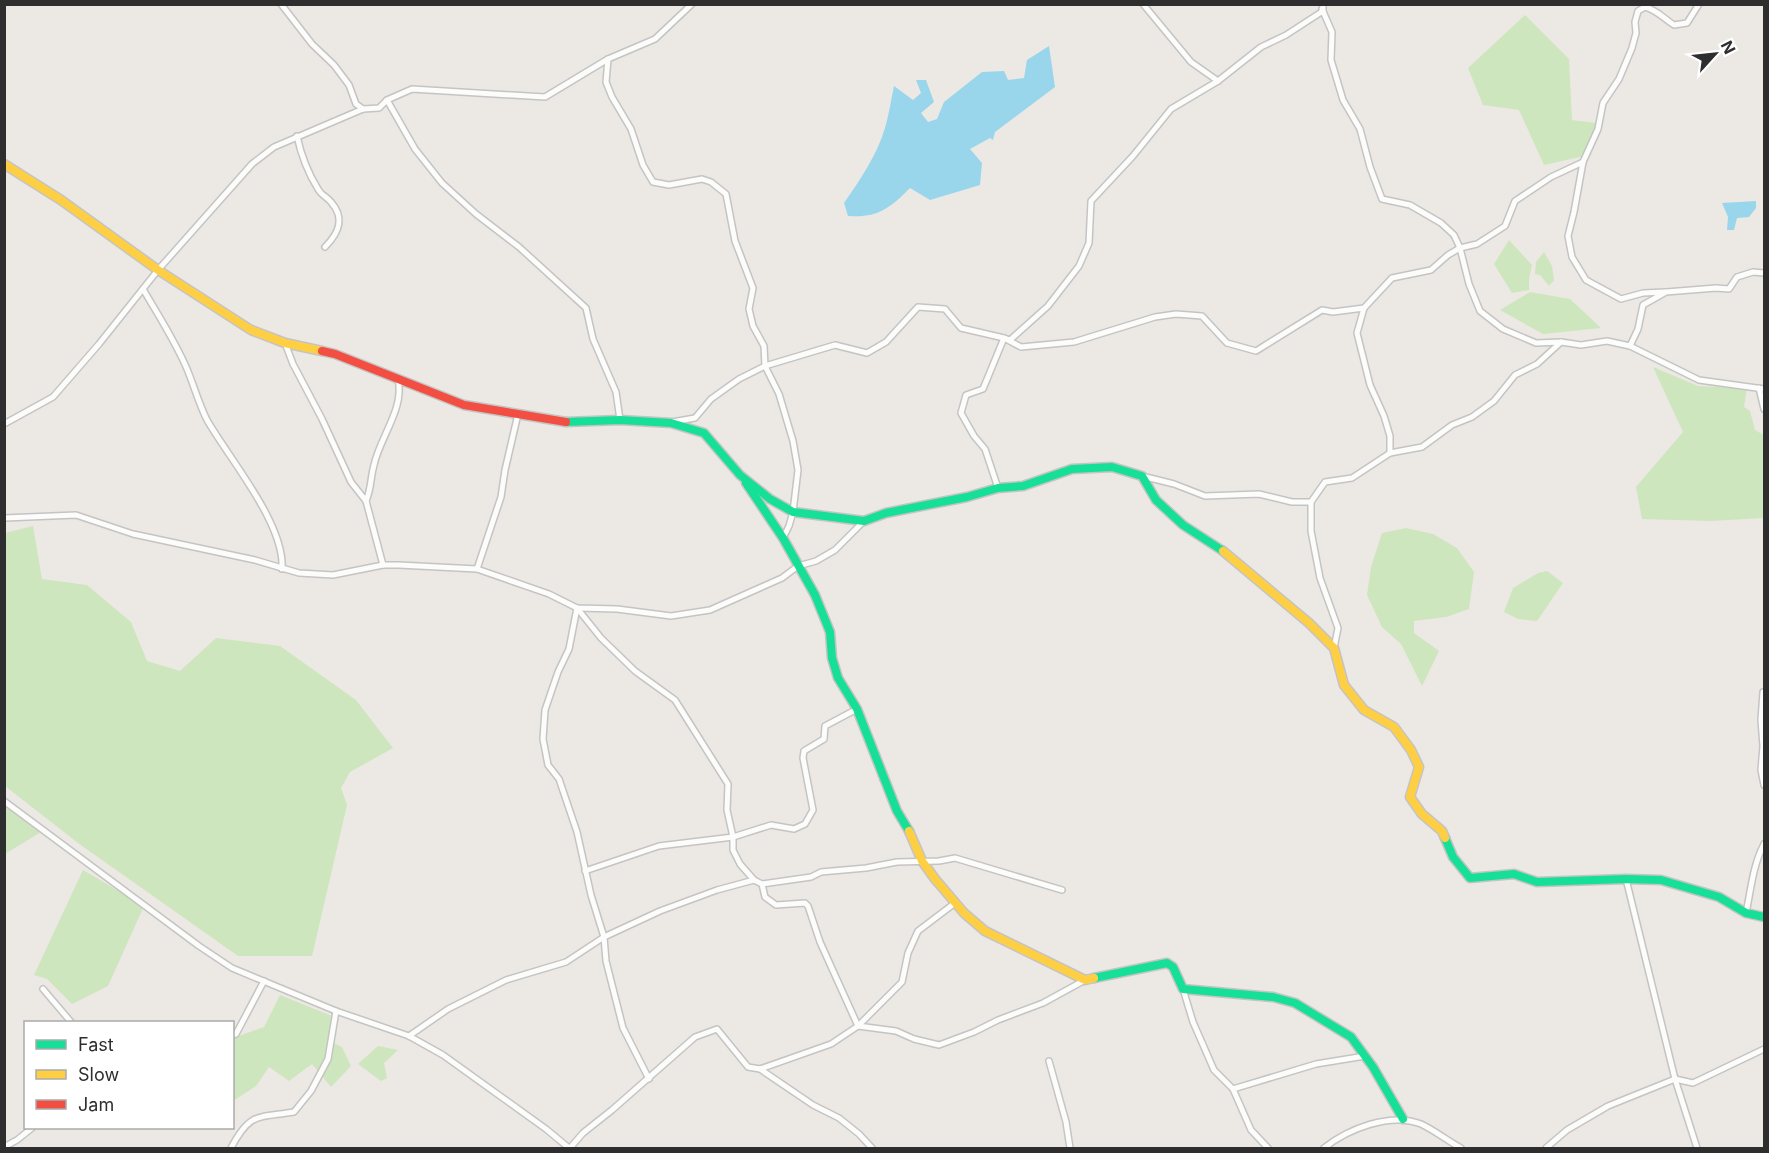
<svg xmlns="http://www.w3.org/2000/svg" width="1769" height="1153" viewBox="0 0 1769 1153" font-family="Inter,sans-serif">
<rect width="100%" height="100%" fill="#ece8e4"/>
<!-- green -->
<g fill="#cee6be">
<path d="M1525,15L1569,59L1572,120L1596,123L1594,141L1580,157L1544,165L1519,110L1483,105L1468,68Z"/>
<path d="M1509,240L1532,265L1529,279V290L1512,293L1494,264Z"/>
<path d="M1544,252L1552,266L1554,280L1549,286L1540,275L1535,274L1536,262Z"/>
<path d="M1530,292L1570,299L1601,328L1543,334L1500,310Z"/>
<path d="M1653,367L1698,386L1747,388L1744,407L1750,411L1755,430L1764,435V518L1710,521L1642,519L1636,487L1683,432Z"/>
<path d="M33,526L42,579L87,585L131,622L147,661L180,671L216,638L280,646L356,700L393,748L350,772L341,788L347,805L312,956H238L78,843L5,786V533Z"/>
<path d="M1406,528L1433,534L1457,548L1474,572L1469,609L1446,617L1414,621V633L1439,651L1422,686L1401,644L1382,627L1367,595L1371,567L1382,533Z"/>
<path d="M1547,571L1563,583L1537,621L1518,619L1504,612L1513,588L1538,573Z"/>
<path d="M5,806L41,832L5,854Z"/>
<path d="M83,870L144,906L108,986L72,1004L47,979L34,975Z"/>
<path d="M280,995L337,1018L334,1043L342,1047L351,1066L331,1087L312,1064L289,1081L269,1067L256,1086L233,1101V1038L264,1027Z"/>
<path d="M378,1046L398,1050L384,1063L387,1078L381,1081L358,1064Z"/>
</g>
<!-- water -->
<g fill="#99d6ec">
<path d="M1049,46L1055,87L995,132L993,140L990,138L970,149L982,163L980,185L930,200L910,188C890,208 878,218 848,216L844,203C860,180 877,155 885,128C889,114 891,100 894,86L913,100L921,93L916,80H926L934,102L921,113L928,122L937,119L944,102L982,72L1004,71L1008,80L1024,78L1027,60Z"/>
<path d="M1756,201V208L1749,217L1737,218L1734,230H1727L1728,217L1722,203Z"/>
</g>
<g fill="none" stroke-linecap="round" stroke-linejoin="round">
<!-- street casing -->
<g stroke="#c5c4c5" stroke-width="8">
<g id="street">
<path d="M281,4L312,44L334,65L349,85L356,104L363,109"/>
<path d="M1143,4L1191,62L1218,81"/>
<path d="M1322,9L1332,32L1331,60L1343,100L1360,129L1370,167L1382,199L1410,205L1441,223L1454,235L1460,248L1469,284L1480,311L1503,329L1536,343L1561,342"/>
<path d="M608,59L606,82L612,97L631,129L643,165L653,182L669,185L702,179L711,182L726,194L735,241L753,288L749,309L753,326L764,346L765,366L779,394L793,441L798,470L793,512L789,526L783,538"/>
<path d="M387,100L415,149L442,183L476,214L519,247L586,308L593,339L616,392L620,420"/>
<path d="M297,136C301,155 308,173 318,189C321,195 327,197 331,202C346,219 338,234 325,247"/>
<path d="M143,289C158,315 175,341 187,369C194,386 199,404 207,420C230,460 285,524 282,569"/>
<path d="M1665,292L1643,293L1621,299L1586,280L1572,257L1568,236L1574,212L1583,162L1598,129L1603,103L1619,79L1632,48L1636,33L1635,22L1638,11L1645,7C1657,10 1663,18 1674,25L1687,23L1699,4"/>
<path d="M1364,308L1357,333L1370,385L1384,416L1390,436V453"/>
<path d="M285,343L293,364L322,419L351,482L366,501L383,565"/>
<path d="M1630,346L1699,380L1764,389"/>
<path d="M1759,388L1764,409"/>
<path d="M672,422L695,418L711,399L739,379L765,366L835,345L867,353L886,342L918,307L945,309L961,328L1004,338L1021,347L1074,342L1155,317L1176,314L1202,316L1227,343L1256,351L1322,310L1333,312L1364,308L1392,278L1431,270L1448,255L1460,248L1477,244L1505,226L1515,201L1551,177L1583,162"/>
<path d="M4,424L53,397L99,344L158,270L252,164L274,147L363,109L379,108L387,100L412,89L545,97L608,59L655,39L692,4"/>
<path d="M1142,476L1174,484L1205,496L1259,494L1292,502H1311L1325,482L1352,478L1390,453L1422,447L1452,425L1472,417L1494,401L1515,375L1537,364L1561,342L1581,345L1607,341L1630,346L1638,329L1643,305L1666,292L1716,288L1729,289L1737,277L1753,272L1764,273"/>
<path d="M998,488L985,449L974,436L961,413L966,395L983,389L1004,338L1010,340L1048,306L1079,266L1089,243L1091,201L1133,156L1171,109L1218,81L1261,47L1286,35L1323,11V4"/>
<path d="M366,501C372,486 370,479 374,465C380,437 405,408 398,379"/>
<path d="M1311,502V531L1320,578L1338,628L1334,648"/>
<path d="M4,518L76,515L133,534L255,560L299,573L333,575L383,565H399L477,569L549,594L577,608L617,609L671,616L710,610L782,578L798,566L816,561L835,550L864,521"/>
<path d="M477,569L501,497L505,470L518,414"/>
<path d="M577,608L569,649L558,672L545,710L543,739L548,765L559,779L577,832L591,895L604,937L606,961L623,1028L649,1079"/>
<path d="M577,608L601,638L635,671L675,700L728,784L727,810L733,837V850L740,864L754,880"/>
<path d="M1764,692H1763L1761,720L1763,746L1761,770L1764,785"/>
<path d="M4,801L199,946L232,968L336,1011L409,1036L443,1055L546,1129L569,1148"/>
<path d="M585,871L659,846L733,837L771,825L794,829L805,824L813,810L803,758L804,751L824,739L825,726L857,709"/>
<path d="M1626,879L1675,1079L1697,1148"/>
<path d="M762,884L765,897L776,905L805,903L808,906L820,942L858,1026L902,982L908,953L918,931L955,903"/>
<path d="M1746,913C1751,889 1753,865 1764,844"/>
<path d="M43,989L71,1022"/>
<path d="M1183,989L1193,1022L1214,1070L1233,1089L1251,1130L1268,1148"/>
<path d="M232,1035L236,1034L264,981"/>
<path d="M409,1036L448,1009L506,980L566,962L604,937L660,911L717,890L754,880L762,884L811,877L821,872L866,868L897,862L939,861L955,858L1062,890"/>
<path d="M1049,1061L1066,1122L1070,1148"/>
<path d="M760,1069L813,1105L839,1118L859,1134L872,1148"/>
<path d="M1233,1089L1316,1064L1365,1056"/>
<path d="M4,1147L17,1140L32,1128"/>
<path d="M231,1148C250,1112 257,1118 294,1112L311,1091L328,1059L336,1011"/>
<path d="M570,1148L583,1133L612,1110L695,1037L717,1029L748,1067L760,1069L831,1044L858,1026L896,1031L914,1039L939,1045L974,1032L998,1020L1043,1003L1085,980"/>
<path d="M1324,1148C1348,1129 1390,1112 1421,1124C1434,1130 1448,1141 1461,1148"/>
<path d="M1546,1148L1567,1130L1608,1106L1675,1079L1693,1083L1764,1049"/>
</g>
</g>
<!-- fast casing -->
<g stroke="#c5c4c5" stroke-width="11">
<g id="fast">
<path d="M566,422L620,420L671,423L704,433L740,475L770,499L793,512L864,521L886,513L967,497L998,488L1023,486L1072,469L1112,467L1142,476L1156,500L1183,525L1223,551"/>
<path d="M746,483L783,538L815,595L830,632L832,658L838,678L857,709L897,811L909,831"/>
<path d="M1445,838L1453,857L1470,878L1514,874L1537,882L1626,879L1661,880L1719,897L1746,913L1764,917"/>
<path d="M1094,978L1167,963L1173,967L1183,989L1273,997L1295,1003L1351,1037L1373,1067L1403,1119"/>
</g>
</g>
<!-- slow casing -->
<g stroke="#c5c4c5" stroke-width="11">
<g id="slow">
<path d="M4,164L61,200L158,270L251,330L285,343L322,351"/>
<path d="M1223,551L1309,623L1334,648L1344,685L1364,710L1394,727L1411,750L1419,767L1410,797L1422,814L1442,831L1445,838"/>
<path d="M909,831L922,861L935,879L964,913L985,931L1085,980L1094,978"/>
</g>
</g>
<!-- jam casing -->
<g stroke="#c5c4c5" stroke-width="11">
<path id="jam" d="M322,351L335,354L464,405L566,422"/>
</g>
<!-- street -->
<use href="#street" stroke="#fcfcfb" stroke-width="5"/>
<!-- fast -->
<use href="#fast" stroke="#16e098" stroke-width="8"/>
<!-- slow -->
<use href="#slow" stroke="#ffcf43" stroke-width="8"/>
<!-- jam -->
<use href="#jam" stroke="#f24e42" stroke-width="8"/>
</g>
<!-- border -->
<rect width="1769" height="1153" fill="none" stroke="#2e2e2e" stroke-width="12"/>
<!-- legend -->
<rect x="24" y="1021" width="210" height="108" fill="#ffffff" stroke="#ababab" stroke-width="1.5"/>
<rect x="36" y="1040" width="30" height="9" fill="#16e098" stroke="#ababab" stroke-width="1.5"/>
<text x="78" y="1051" font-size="18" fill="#2e2e2e">Fast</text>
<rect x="36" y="1070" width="30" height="9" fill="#ffcf43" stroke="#ababab" stroke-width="1.5"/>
<text x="78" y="1081" font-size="18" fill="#2e2e2e">Slow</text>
<rect x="36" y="1100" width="30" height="9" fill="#f24e42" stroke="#ababab" stroke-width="1.5"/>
<text x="78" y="1111" font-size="18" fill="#2e2e2e">Jam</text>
<!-- north arrow -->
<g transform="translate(1715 54) rotate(63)" stroke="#ffffff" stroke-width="4.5" paint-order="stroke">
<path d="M0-4.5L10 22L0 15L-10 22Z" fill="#2e2e2e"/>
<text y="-9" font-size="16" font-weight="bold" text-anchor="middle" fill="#2e2e2e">N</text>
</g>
</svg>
